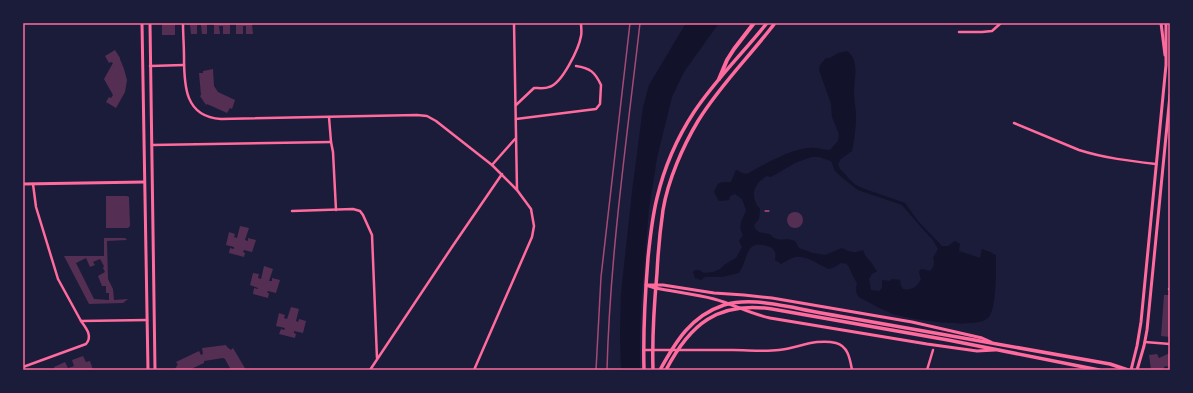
<svg xmlns="http://www.w3.org/2000/svg" width="1193" height="393" viewBox="0 0 1193 393" font-family="Rubik,sans-serif">
<rect width="100%" height="100%" fill="#1b1b3a"/>
<!-- water -->
<g fill="#12122b" fill-rule="evenodd">
<path d="M686,23H719L684,72L672,97L657,158L649,209L641,304L640,336V370H621L620,334L621,293L632,192L643,107L649,85Z"/>
<path d="M847,51C860,60 854,79 854,92C854,100 856,109 856,117C856,129 854,140 852,151L841,159L838,164L840,169L846,175L849,179L856,185L862,188L905,203L918,221L942,246H948L955,241L960,244L959,251L980,258L982,249L990,252L996,255C996,268 997,310 988,318C975,330 909,319 893,314C882,310 871,303 860,298C855,293 856,290 857,283C855,280 853,277 852,274C849,267 849,263 841,263L835,267L829,269C818,265 805,253 792,258C789,259 785,262 781,264L775,260C776,254 776,250 770,247C744,237 749,259 739,273L722,277H705L701,280L695,278L693,272L695,270H699L702,272L704,273L713,272L720,269L724,265L736,258L742,247L739,241L743,235C737,225 743,220 746,210L742,199L735,194L730,196L729,200L719,201L714,192C719,180 720,183 731,182L736,170H737L742,173L747,174C763,165 791,149 808,148C816,147 822,150 830,150L838,141L839,134L832,117L831,104L819,70L820,65L826,58H830L838,53ZM812,157H819L831,161L835,171L846,181L858,190L902,205L920,226L933,240L938,249L933,258C935,264 934,267 930,271L922,269L920,270L919,272L921,280C916,287 912,291 903,289L901,286L900,280L892,279L890,281L882,280V288L879,291L871,290L869,279L872,274L877,271C874,268 873,265 871,262C867,258 865,256 863,250C855,253 850,253 842,248L825,255L813,253L799,248L795,241C787,237 783,241 777,239C773,238 772,235 769,234C762,232 756,234 754,225L759,219L760,209C749,197 754,183 767,176L771,177L795,163L803,160Z"/>
</g>
<!-- building -->
<g fill="#542f53" fill-rule="evenodd">
<rect x="162" y="23" width="13" height="12"/>
<path d="M187,23H207V34H202L201,25H197V34H191L190,25H187Z"/>
<path d="M214,23H230V34H223V26H219L220,34H214Z"/>
<path d="M236,23H257V24H252L253,34H246V26H243V34H236Z"/>
<path d="M115,50L120,58V59L124,69L127,80L125,92L116,108L106,102L109,97L111,98L113,95L104,79L113,63L111,62L109,63L105,56Z"/>
<path d="M213,69L214,86L218,92L235,100L232,109L230,108L227,113L207,104L206,105L200,96L201,95L199,73H203V71Z"/>
<path d="M106,196H127L129,197L130,226L128,228H106Z"/>
<circle cx="795" cy="220" r="8"/>
<path d="M240,226L249,228L245,240L248,241V238L256,240L252,252L244,250L243,252L245,253L244,257L229,253L230,248L234,249V247L226,245L229,232L235,234L234,237L237,238Z"/>
<path d="M104,238H125L127,240L107,241L108,279L113,289L114,300L128,299L123,303L89,304L64,256H104ZM86,258L90,267L95,265L93,262L100,259L104,266L103,268L105,272L98,276L102,286H106V293H109V300L94,299L76,263Z"/>
<path d="M264,266L273,269L269,281H272V278L280,280L276,293L268,291L267,293H269L268,298L253,294L254,288L258,289V288L250,285L253,273L259,274L258,278L261,279Z"/>
<path d="M1164,295H1170V337L1161,336Z"/>
<path d="M291,307L299,309L296,321L298,322L299,319L306,321L303,333L294,331V333L296,334L295,338L279,334L281,329L284,330L285,328L276,326L279,313L285,315L284,318L287,319Z"/>
<path d="M226,345L227,347L231,350L233,348L246,370H231L225,359L223,358L204,361V363L189,370H173V369L176,368L177,365H178L176,362L199,351L201,355L203,354L202,348Z"/>
<path d="M1170,353V367L1165,366L1162,370H1151L1149,355L1157,354L1159,358Z"/>
<path d="M83,356L86,362L90,361L93,370H55L54,367L65,362L68,368L74,366L72,360Z"/>
</g>
<g fill="none" stroke-linecap="round" stroke-linejoin="round">
<!-- path -->
<path stroke="#ff6b9d" stroke-width="1" d="M765,211H769"/>
<!-- minor -->
<g stroke="#ff6b9d" stroke-width="2.5">
<path d="M183,23C183,34 184,46 184,57C184,86 185,117 221,119L417,115L427,116L436,121L492,165L517,190L531,209L534,226L532,237L474,370"/>
<path d="M514,23L517,190"/>
<path d="M959,32H982L992,31L1001,23"/>
<path d="M150,66L184,65"/>
<path d="M516,105L534,88C539,88 545,89 549,87C562,84 579,48 581,36C582,32 581,27 581,23"/>
<path d="M329,117L331,142L333,152L336,210"/>
<path d="M516,119L596,109L600,104L601,85C595,72 590,68 576,66"/>
<path d="M1014,123L1079,150C1104,158 1130,161 1156,164"/>
<path d="M152,145L331,142"/>
<path d="M492,165L515,139"/>
<path d="M33,184L36,207L58,279L81,321"/>
<path d="M292,211L353,209L360,211L363,215L372,235L377,358"/>
<path d="M1169,289H1170"/>
<path d="M1145,342L1170,344"/>
<path d="M644,350C673,350 703,350 733,350C748,350 764,352 779,350C798,348 816,338 836,343C848,346 850,359 852,370"/>
<path d="M23,367L86,344C93,336 86,328 81,321L147,320"/>
<path d="M370,370L452,247L502,174"/>
<path d="M927,370L933,350"/>
</g>
<!-- tertiary -->
<g stroke="#ff6b9d" stroke-width="3">
<path d="M142,23L148,370"/>
<path d="M150,23L155,370"/>
<path d="M1161,23L1165,55"/>
<path d="M23,184L144,182"/>
<path d="M646,285L655,288C675,292 695,294 714,299C733,304 750,314 770,318L927,344L977,351L995,350"/>
<path d="M648,285H663L714,293L744,295L772,298L912,322L982,338L991,342"/>
<path d="M1131,370L1137,346L1141,322L1166,65V23"/>
<path d="M1137,370L1144,346L1147,330L1170,95"/>
</g>
<!-- secondary -->
<g stroke="#ff6b9d" stroke-width="3.5">
<path d="M644,370C643,332 645,295 648,258C650,238 652,218 657,198C664,168 677,138 694,112C715,80 743,53 767,23"/>
<path d="M653,370C652,338 654,306 657,273C658,252 660,231 663,210C668,180 683,146 698,121C720,85 750,56 775,23"/>
<path d="M660,370C676,341 691,316 724,305C748,298 773,304 796,308C814,312 832,315 850,318C937,333 1023,349 1110,364L1128,370"/>
<path d="M666,370C690,324 718,301 772,309L948,340L1099,370"/>
</g>
<!-- primary -->
<path stroke="#ff6b9d" stroke-width="4" d="M719,79L727,60L734,49L754,23"/>
<!-- rail -->
<g stroke="#a44b75" stroke-width="1.5">
<path d="M596,370L601,277L630,23"/>
<path d="M607,370C610,254 627,138 640,23"/>
</g>
</g>
<!-- border -->
<rect width="1193" height="393" fill="none" stroke="#1b1b3a" stroke-width="48"/>
<rect x="24" y="24" width="1145" height="345" fill="none" stroke="#ff6b9d" stroke-width="1.5"/>
</svg>
